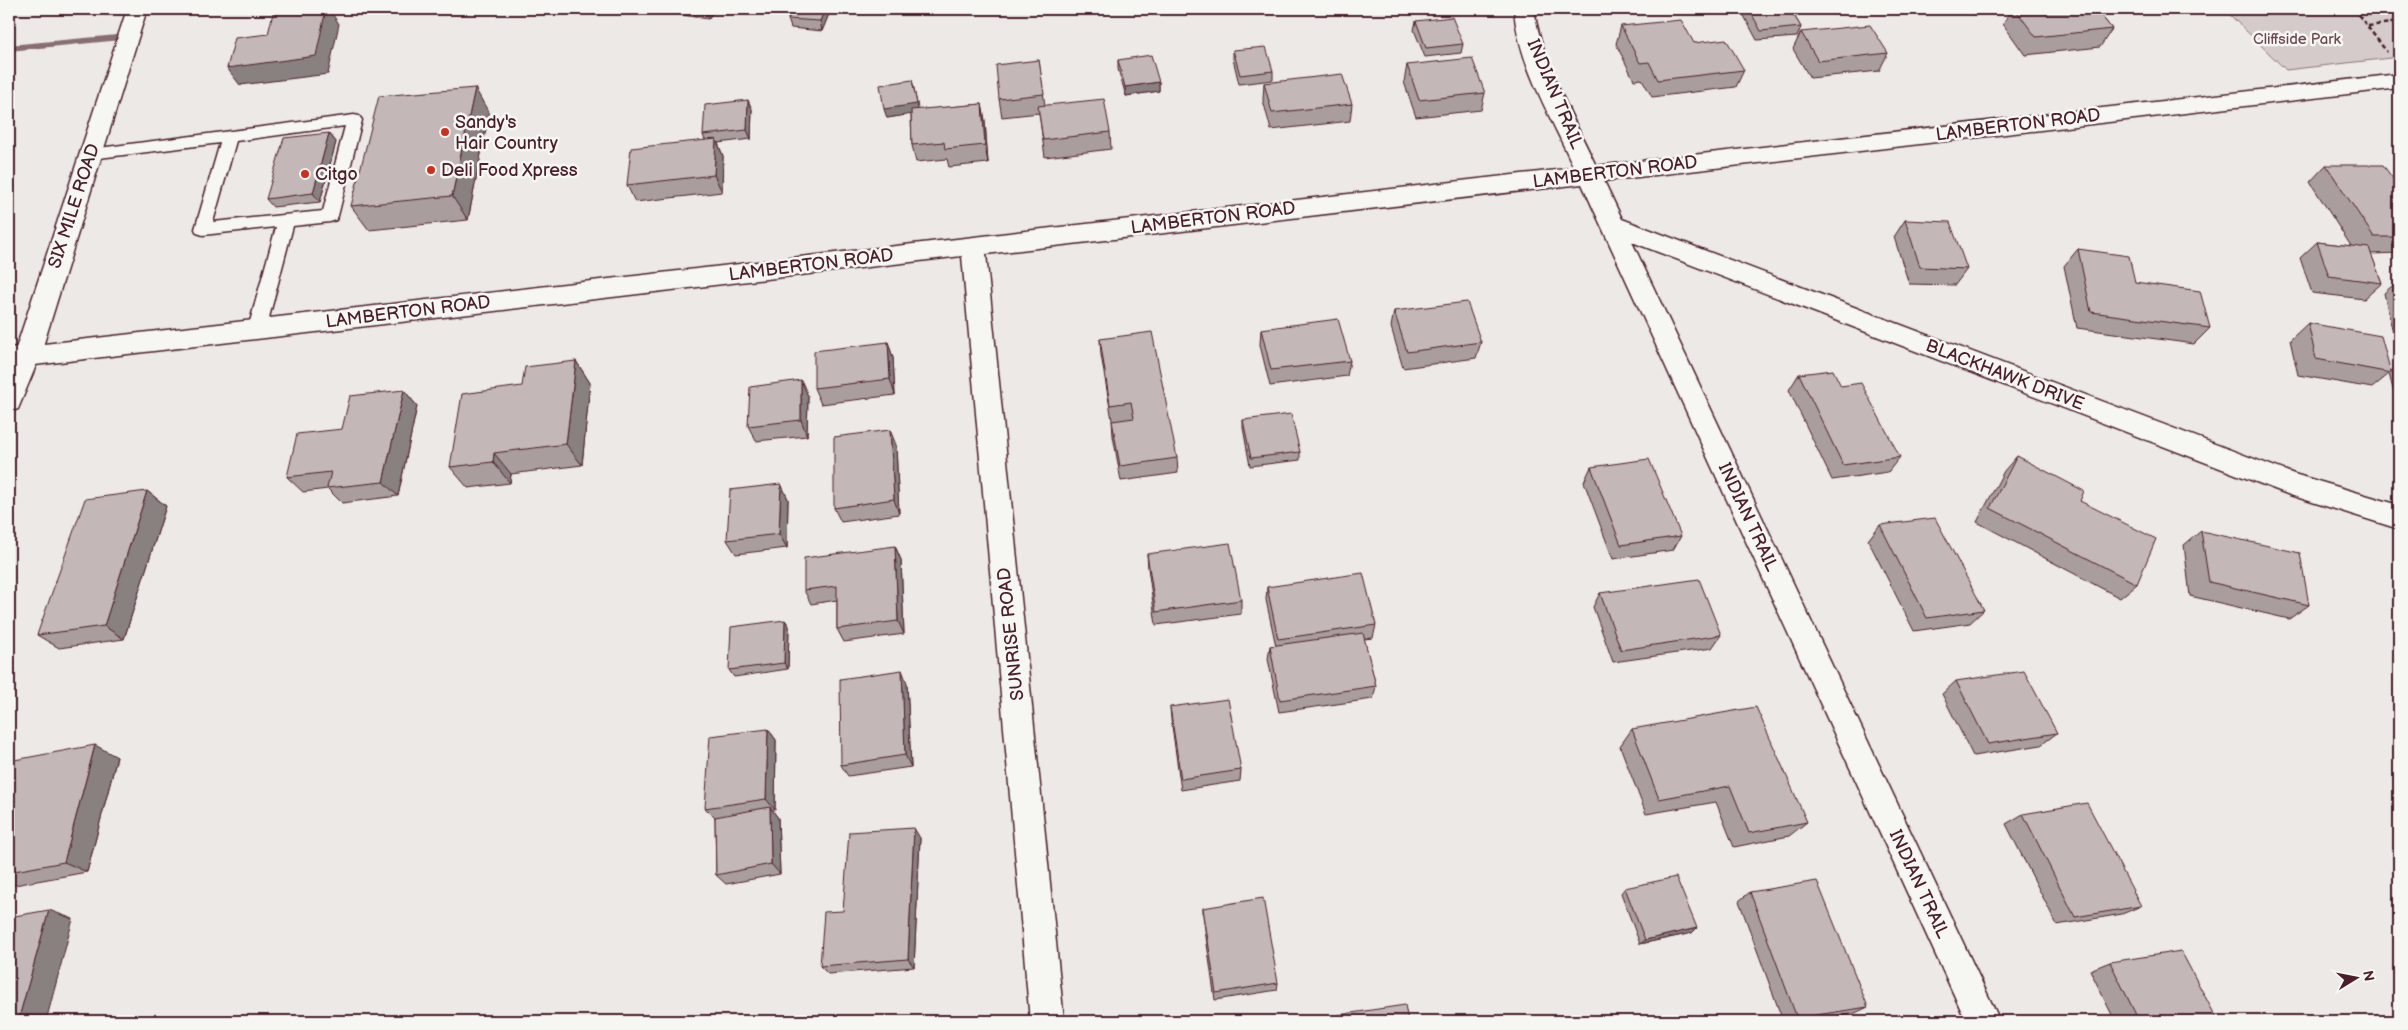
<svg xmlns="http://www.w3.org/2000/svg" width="2408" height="1030" viewBox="0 0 2408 1030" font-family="'Balsamiq Sans',sans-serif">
<rect width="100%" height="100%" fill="#ece9e6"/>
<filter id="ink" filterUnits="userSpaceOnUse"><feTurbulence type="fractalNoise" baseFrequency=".02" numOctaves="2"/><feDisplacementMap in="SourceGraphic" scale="10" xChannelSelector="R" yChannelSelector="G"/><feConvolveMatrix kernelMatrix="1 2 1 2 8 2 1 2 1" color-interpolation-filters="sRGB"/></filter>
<g filter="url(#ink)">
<!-- green -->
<path fill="#d4cbca" stroke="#8f757a" d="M2224,9H2399V57L2286,70Z"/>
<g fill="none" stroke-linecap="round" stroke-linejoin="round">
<!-- stream -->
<path fill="#886e73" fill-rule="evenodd" d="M128,34L133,37L131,39L9,51V45Z"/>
<!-- service casing -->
<g stroke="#4a1f2b" stroke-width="3">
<path id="service" d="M354,115L359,116L362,120L338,216L336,220L330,222L293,226L266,329L263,334L257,336L251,334L248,329L276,227L203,235L197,233L195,229L220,143L91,159L86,158L83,154L86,150L91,149ZM345,126L323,211L213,222L236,141Z"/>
</g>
<!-- minor casing -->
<g stroke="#4a1f2b" stroke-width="3">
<path id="minor" d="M1514,9H1534C1542,65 1573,116 1596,166L2399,74V88L1604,181L1622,219L2294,474L2399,505V529L2290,495L1632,242L2000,1021H1966L1582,184L986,254L1064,1021H1030L962,256L9,368V348L1574,168C1552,118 1518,64 1514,9Z"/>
</g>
<!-- tertiary casing -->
<g stroke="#4a1f2b" stroke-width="3">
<path id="tertiary" d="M127,9H147L40,356L18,409L9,412V370Z"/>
</g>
<!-- path -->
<g stroke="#4a1f2b" stroke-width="2.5" stroke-dasharray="4.5 3" stroke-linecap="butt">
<path d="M2354,9L2387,52"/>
<path d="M2368,26L2399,22"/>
</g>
<!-- service -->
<use href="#service" fill="#f6f6f2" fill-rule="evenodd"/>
<!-- minor -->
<use href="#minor" fill="#f6f6f2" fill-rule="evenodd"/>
<!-- tertiary -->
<use href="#tertiary" fill="#f6f6f2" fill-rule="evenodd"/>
</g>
<!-- wall -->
<g fill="#a99d9d" stroke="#4a1f2b">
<path d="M674,9H715L708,19L676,14Z"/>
<path d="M793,9H831L822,31L791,28L788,19Z"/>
<path d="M920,9H948V11L921,13Z"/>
<path d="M1745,9H1790L1801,27L1797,37L1757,40L1743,14Z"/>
<path d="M1969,9H2096L2112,29L2100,47L2025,55L2003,24L2010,11L1974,15Z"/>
<path d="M1416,21L1463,44L1461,53L1425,57L1414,30Z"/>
<path d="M1621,26L1694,43L1744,70L1736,87L1652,97L1642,79L1634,80L1616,44Z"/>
<path d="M1801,32L1888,53L1879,71L1810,78L1793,49Z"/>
<path d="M1233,50L1273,71V80L1239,84L1233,59Z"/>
<path d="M1039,60L1045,106L1110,132L1111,149L1045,157L1039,113L1002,117L999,99Z"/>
<path d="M1118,60L1159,82V91L1126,96L1118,69Z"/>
<path d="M1407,65L1485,93L1481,110L1416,117L1404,82Z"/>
<path d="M912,80L918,110L982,104L985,121L988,163L949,167L947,159L916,162L912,145L911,114L887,118Z"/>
<path d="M1264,83L1352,104L1350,121L1271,130L1263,100Z"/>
<path d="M752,109L751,139L718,143L723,156L722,192L635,202L627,185L705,140L703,135Z"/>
<path d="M489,113L468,220L369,230L351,206Z"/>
<path d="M329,133L336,142L320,202L273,207L266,199Z"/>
<path d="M2326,165L2399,187V253L2371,254L2382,283L2364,299L2312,293L2300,258L2317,242L2351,246L2310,182Z"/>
<path d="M1905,220L1967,269L1955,285L1909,284L1894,237Z"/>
<path d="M2078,249L2135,282L2210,328L2194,344L2077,328L2064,266Z"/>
<path d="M2399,280V344L2395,343L2384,293Z"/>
<path d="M1394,311L1481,342L1476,358L1403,368L1391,327Z"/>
<path d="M2308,323L2391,371L2399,364V412L2389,374L2372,388L2298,375L2290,340Z"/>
<path d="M1261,329L1350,361L1347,376L1270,386L1260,345Z"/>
<path d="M1100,339L1177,458L1178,473L1121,481L1113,436L1112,420L1101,355Z"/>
<path d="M888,342L893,358L895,395L821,404L814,388Z"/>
<path d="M576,361L590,383L582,465L511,474L510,483L468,488L450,467L522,386Z"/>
<path d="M1799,374L1900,457L1888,472L1832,480L1789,390Z"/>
<path d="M801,380L808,396L807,436L756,441L748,426Z"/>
<path d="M404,390L417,406L398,496L342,503L328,489L303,492L287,477L342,429Z"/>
<path d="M1243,420L1300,452V460L1250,466L1243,428Z"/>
<path d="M896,445L899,514L841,522L834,508Z"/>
<path d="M2017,456L2080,501L2137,584L2120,598L1977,522L2004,471Z"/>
<path d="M1591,467L1681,536L1673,550L1613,559L1584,482Z"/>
<path d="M781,484L788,499L787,548L736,554L727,540Z"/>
<path d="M147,491L166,506L124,639L59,648L37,635Z"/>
<path d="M1880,525L1984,610L1970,623L1914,631L1868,540Z"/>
<path d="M2201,531L2309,605L2289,619L2190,596L2184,545Z"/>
<path d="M895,546L901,560L904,634L844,642L837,629V600L811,604L804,590Z"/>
<path d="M1147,554L1241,600V614L1156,625L1148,568Z"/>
<path d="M1267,587L1376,625L1373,638L1364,639L1376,686L1373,699L1279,712L1268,659L1270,646H1276L1266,600Z"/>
<path d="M1600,593L1721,635L1712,648L1613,662L1593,607Z"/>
<path d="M785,620L789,626L788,669L734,677L729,670Z"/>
<path d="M1956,681L2057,733L2041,745L1973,756L1942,694Z"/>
<path d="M907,683L911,767L848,776L841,765Z"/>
<path d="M1170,707L1241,770L1240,781L1181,790L1171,719Z"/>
<path d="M768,729L776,740L775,810H772L778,818L780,874L726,884L716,875L715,818L705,808Z"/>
<path d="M1632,729L1807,822L1789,836L1734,847L1716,802L1646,814L1620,746Z"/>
<path d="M117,757L87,872L9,886V761Z"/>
<path d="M2023,814L2141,906L2122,914L2057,925L2006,824Z"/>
<path d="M920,838L914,967L828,974L820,966L843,911Z"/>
<path d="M1625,888L1697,928L1692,933L1640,944L1621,893Z"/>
<path d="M1750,892L1868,1007L1853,1014L1808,1021H1783L1739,901Z"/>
<path d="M1203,908L1278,983L1277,990L1215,1000L1203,916Z"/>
<path d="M2110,962L2218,1021H2115L2090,970Z"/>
<path d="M1338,1015L1408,1021H1335Z"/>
</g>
<!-- shaded-wall -->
<g fill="#898080" stroke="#4a1f2b">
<path d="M9,9H16L10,21L9,19Z"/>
<path d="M326,9H329L339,24L328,74L240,85L227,68Z"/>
<path d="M706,9H715L708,19L705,10Z"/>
<path d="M825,9H831L822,31L820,21Z"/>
<path d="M912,80L919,113L887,118L884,109Z"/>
<path d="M1159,82V91L1126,96L1125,87Z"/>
<path d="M475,88L489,113L468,220L452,196Z"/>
<path d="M748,100L752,109L751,139L747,130Z"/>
<path d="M982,104L985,121L988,163L985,145Z"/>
<path d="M329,133L336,142L320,202L313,193Z"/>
<path d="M716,139L723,156L722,192L714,175Z"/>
<path d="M888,342L893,358L895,395L890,379Z"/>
<path d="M576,361L590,383L582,465L566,444Z"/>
<path d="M801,380L808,396L807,436L801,420Z"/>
<path d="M404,390L417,406L398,496L383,482Z"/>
<path d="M890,430L896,445L899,514L894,499Z"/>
<path d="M494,453L511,474L510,483L493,462Z"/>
<path d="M781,484L788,499L787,548L779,534Z"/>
<path d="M147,491L166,506L124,639L104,626Z"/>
<path d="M895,546L901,560L904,634L898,621Z"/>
<path d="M785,620L789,626L788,669L784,663Z"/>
<path d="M902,670L907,683L911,767L905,755Z"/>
<path d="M768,729L776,740L775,810L766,799Z"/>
<path d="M95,745L117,757L87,872L64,862Z"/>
<path d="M770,807L778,818L780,874L771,864Z"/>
<path d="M914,828L920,838L914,967L908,959Z"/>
<path d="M49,910L73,919L46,1021H18Z"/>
<path d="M1697,928L1692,933L1640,944L1645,940Z"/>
</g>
<!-- building -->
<g fill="#c4b7b7" stroke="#4a1f2b">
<path d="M307,9H326L316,56L227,68L235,38L268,34L273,13Z"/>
<path d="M793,9H825L820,21L788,19Z"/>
<path d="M1749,9H1790L1801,27L1761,31Z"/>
<path d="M2015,9H2096L2112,29L2036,37Z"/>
<path d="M1452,17L1463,44L1426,48L1416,21Z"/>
<path d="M1681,20L1694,43L1726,39L1744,70L1658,80L1649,62L1640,63L1621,26Z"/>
<path d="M1870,25L1888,53L1818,61L1801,32Z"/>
<path d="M1266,47L1273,71L1240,75L1233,50Z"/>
<path d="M1151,55L1159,82L1125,87L1118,60Z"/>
<path d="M1472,58L1485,93L1419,100L1407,65Z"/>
<path d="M1039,60L1044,94L999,99L996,65Z"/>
<path d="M1342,74L1352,104L1272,113L1264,83Z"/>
<path d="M912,80L917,104L884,109L880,85Z"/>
<path d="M475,88L452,196L351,206L379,96Z"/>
<path d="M1104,99L1110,132L1043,140L1038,106Z"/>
<path d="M748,100L747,130L703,135L705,105Z"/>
<path d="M982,104L985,145L945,149L944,142L912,145L911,110Z"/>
<path d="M329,133L313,193L266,199L284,138Z"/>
<path d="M716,139L714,175L627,185L631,148Z"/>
<path d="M2326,165H2383L2399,187V237H2374Z"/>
<path d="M1905,220L1950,222L1967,269L1920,267Z"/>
<path d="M2317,242L2369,248L2382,283L2329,276Z"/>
<path d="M2078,249L2129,256L2135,282L2200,291L2210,328L2091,312Z"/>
<path d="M1467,302L1481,342L1407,352L1394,311Z"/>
<path d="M1338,319L1350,361L1271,370L1261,329Z"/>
<path d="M2308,323L2381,336L2391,373L2316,359Z"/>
<path d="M1152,332L1177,458L1120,466L1112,421L1134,418L1131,402L1110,405L1100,339Z"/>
<path d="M888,342L890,379L814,388V351Z"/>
<path d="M576,361L566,444L494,453L493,462L450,467L462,394L522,386L525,367Z"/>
<path d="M1833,370L1841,386L1861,383L1900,457L1843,465L1799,374Z"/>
<path d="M801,380V420L748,426L750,387Z"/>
<path d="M404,390L383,482L327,488L331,472L287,477L297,434L342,429L350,396Z"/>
<path d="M1291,414L1300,452L1251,458L1243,420Z"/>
<path d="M890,430L894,499L834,508V437Z"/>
<path d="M2017,456L2084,491L2080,501L2156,539L2137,584L1990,508Z"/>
<path d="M1649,459L1681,536L1621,545L1591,467Z"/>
<path d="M781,484L779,534L727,540L730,490Z"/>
<path d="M147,491L104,626L37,635L85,499Z"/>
<path d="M1935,518L1984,610L1927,618L1880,525Z"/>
<path d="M2201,531L2300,553L2309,605L2209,582Z"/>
<path d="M1230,543L1241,600L1156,612L1147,554Z"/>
<path d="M895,546L898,621L837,629V586L804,590V558Z"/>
<path d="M1363,573L1376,625L1278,639L1267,587Z"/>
<path d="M1699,579L1721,635L1621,650L1600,593Z"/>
<path d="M785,620L784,663L729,670L731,627Z"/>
<path d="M1363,633L1376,686L1280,700L1270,646Z"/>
<path d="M902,670L905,755L841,765L840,679Z"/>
<path d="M2024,671L2057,733L1988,744L1956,681Z"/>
<path d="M1228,699L1241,770L1181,779L1170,707Z"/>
<path d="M1756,707L1807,822L1749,833L1730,786L1659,799L1632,729Z"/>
<path d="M768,729L766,799L705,808L710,736Z"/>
<path d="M95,745L64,862L9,872V761Z"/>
<path d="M2087,803L2141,906L2075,917L2023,814Z"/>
<path d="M770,807L771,864L716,875L715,817Z"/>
<path d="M914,828L908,959L820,966L824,912L843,911L849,832Z"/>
<path d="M1676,877L1697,928L1645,940L1625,888Z"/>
<path d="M1817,881L1868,1007L1797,1018L1750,892Z"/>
<path d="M1263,898L1278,983L1216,993L1203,908Z"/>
<path d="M49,910L18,1021H9V917Z"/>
<path d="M2181,951L2218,1021H2139L2110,962Z"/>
<path d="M1405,1005L1408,1021H1339L1338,1015Z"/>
</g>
</g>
<!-- markers -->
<g fill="#c8321e" stroke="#f6f6f2" stroke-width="2">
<circle cx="445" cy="132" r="5"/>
<circle cx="431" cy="170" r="5"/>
<circle cx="305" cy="174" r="5"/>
</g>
<g text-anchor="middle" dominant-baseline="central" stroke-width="5" stroke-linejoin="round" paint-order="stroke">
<!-- far-park labels -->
<g font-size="15" fill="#6c4a53" stroke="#f6f6f2">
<text x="2297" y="39">Cliffside Park</text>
</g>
<!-- street labels -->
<g font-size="18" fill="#4a1f2b" stroke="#f6f6f2">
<text transform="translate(1555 94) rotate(67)">INDIAN TRAIL</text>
<text transform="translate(2018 125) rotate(-7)">LAMBERTON ROAD</text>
<text transform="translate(1615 172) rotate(-7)">LAMBERTON ROAD</text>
<text transform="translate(74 206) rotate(-72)">SIX MILE ROAD</text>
<text transform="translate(1213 218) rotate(-7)">LAMBERTON ROAD</text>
<text transform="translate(811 265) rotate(-7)">LAMBERTON ROAD</text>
<text transform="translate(408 312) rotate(-7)">LAMBERTON ROAD</text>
<text transform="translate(2005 375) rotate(21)">BLACKHAWK DRIVE</text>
<text transform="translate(1748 517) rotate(65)">INDIAN TRAIL</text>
<text transform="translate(1011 634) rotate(-96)">SUNRISE ROAD</text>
<text transform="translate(1919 884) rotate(65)">INDIAN TRAIL</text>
</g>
<!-- poi labels -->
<g font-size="18" fill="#4a1f2b" stroke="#f6f6f2" text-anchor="start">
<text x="455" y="122">Sandy's<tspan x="455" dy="21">Hair Country</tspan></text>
<text x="441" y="170">Deli Food Xpress</text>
<text x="315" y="174">Citgo</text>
</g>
</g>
<!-- margin -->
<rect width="2408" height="1030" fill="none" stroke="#f6f6f2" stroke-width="30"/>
<rect x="15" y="15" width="2378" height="1000" fill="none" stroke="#4a1f2b" stroke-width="2" filter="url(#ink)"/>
<!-- north arrow -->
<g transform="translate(2356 978) rotate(80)" stroke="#f6f6f2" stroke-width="4" paint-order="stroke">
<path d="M0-4L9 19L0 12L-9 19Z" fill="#4a1f2b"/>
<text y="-8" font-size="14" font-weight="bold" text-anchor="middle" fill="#4a1f2b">N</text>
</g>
</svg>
